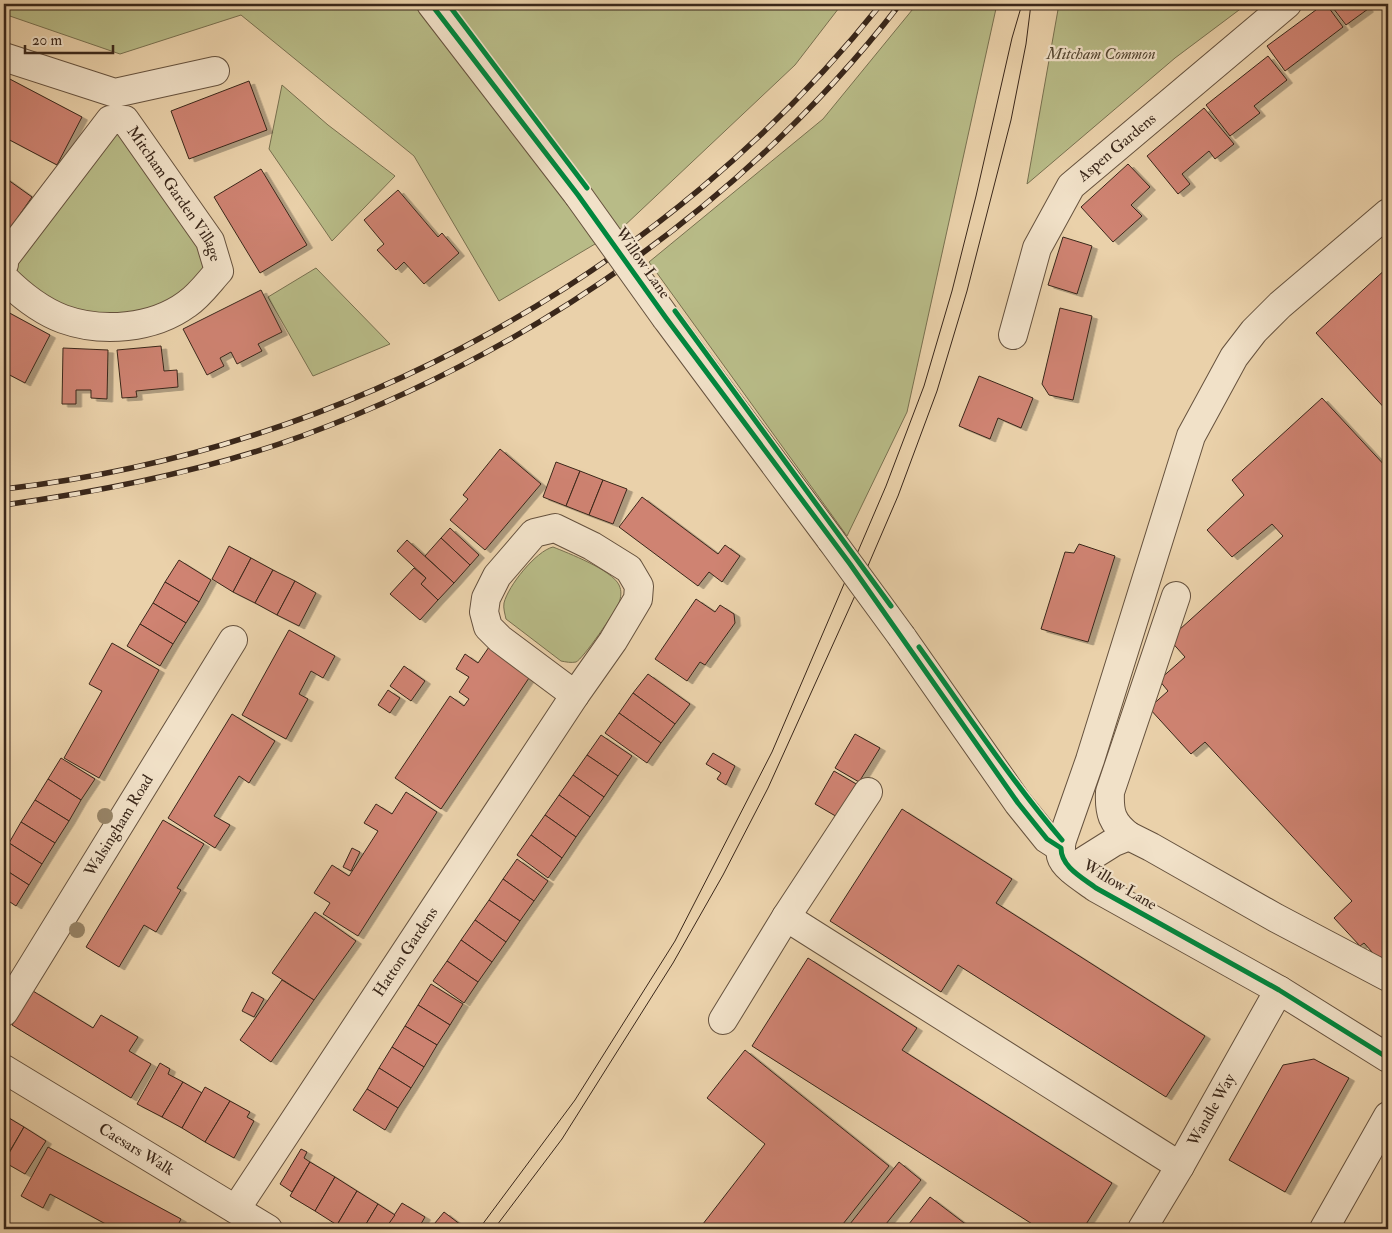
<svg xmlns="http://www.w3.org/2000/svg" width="1392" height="1233" viewBox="0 0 1392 1233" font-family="'IM FELL Double Pica',serif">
<defs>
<filter id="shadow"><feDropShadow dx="5.5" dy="3" stdDeviation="0" flood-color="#0004"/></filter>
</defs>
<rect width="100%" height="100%" fill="#ead1aa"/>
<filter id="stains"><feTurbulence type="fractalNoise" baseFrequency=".004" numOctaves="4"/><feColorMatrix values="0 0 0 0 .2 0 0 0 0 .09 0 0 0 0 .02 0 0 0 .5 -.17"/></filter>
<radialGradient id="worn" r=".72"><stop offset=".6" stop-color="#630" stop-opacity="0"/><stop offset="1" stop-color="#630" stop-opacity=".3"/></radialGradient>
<!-- green -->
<g fill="#b8bb87" stroke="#797150">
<path d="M4,4H842L795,65L622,228L499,301L414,156L241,15L120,54L4,14Z"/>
<path d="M917,4H997L907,412L847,536L649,262L823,119Z"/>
<path d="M1059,4H1247L1175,58L1027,184Z"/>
<path d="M282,85L328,125L395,176L332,241L269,149Z"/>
<path d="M111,124L206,243L201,286L92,335L10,270Z"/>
<path d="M316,268L390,344L313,376L268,297Z"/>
<path d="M553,547C568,553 612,570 619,585C622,591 621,597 619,603C615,612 583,659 576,662C571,663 566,662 561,661L506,619C505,614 503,608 504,603C508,586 536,551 553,547Z"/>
</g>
<!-- building -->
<g fill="#cf8372" stroke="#3a271a" filter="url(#shadow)">
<path d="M1324,4H1326L1343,27L1285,71L1267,46Z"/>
<path d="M1330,4H1364L1368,9L1346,25Z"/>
<path d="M1268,56L1287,80L1254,106L1260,113L1230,136L1206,105Z"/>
<path d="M4,76L82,117L57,165L4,137Z"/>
<path d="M249,81L267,130L189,159L171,111Z"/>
<path d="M1204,108L1234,144L1215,159L1209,151L1182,174L1190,184L1178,194L1147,156Z"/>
<path d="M1128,164L1150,187L1131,205L1142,216L1113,242L1081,207Z"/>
<path d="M261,169L307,245L260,273L214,197Z"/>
<path d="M4,177L32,197L4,237Z"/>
<path d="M398,190L438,237L442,233L459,253L424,284L404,262L396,270L377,250L384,244L364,220Z"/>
<path d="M1063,237L1092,246L1077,294L1048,285Z"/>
<path d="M1388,267V412L1316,333Z"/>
<path d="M261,290L282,332L258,344L262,351L237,364L231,352L220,358L224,366L207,375L183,329Z"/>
<path d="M1060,308L1092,316L1073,400L1049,395L1042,384Z"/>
<path d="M4,310L50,335L25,383L4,372Z"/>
<path d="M161,346L164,371L177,370L178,387L136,391L137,397L122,398L117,350Z"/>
<path d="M63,348L108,350L107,399L91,398V390H76V404H62Z"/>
<path d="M979,376L1033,398L1021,428L998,418L990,439L959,426Z"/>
<path d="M1322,398L1388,469V953L1380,961L1364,943L1360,946L1334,918L1352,901L1205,742L1191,754L1149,708L1168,691L1159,680L1185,657L1169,639L1283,536L1272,524L1232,557L1207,530L1244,495L1232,480Z"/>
<path d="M500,449L541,484L485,550L450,520L468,499L463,495Z"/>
<path d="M556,462L580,471L566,506L543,497Z"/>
<path d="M580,471L603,480L589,515L566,506Z"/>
<path d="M603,480L627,489L613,524L589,515Z"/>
<path d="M642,497L718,554L725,545L740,556L722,582L709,572L698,586L619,527Z"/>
<path d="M450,528L479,555L470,565L441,538Z"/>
<path d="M441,538L470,565L454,583L425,556Z"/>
<path d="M407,540L454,583L438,600L421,584L426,578L397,551Z"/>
<path d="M1079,544L1115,556L1088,642L1041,629L1065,552L1074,553Z"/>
<path d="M229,546L251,558L233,592L212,579Z"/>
<path d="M251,558L273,570L255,603L233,592Z"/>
<path d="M179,560L211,580L199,602L165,582Z"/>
<path d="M414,568L426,578L421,584L438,600L420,620L390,594Z"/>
<path d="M273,570L295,581L277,615L255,603Z"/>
<path d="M295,581L316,593L299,626L277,615Z"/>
<path d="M165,582L199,602L186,623L153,603Z"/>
<path d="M696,599L715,612L720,605L734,614L735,623L705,665L700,662L687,681L655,659Z"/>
<path d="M153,603L186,623L173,644L140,624Z"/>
<path d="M140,624L173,644L160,666L127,646Z"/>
<path d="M289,630L335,656L323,678L311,671L299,694L308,699L286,739L242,715Z"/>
<path d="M112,643L159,670L99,778L64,758L102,691L89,684Z"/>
<path d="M489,647L531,675L441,809L395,778L450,696L464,706L469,699L459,692L469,677L456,669L465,654L478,663Z"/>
<path d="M404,666L425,681L411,701L390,686Z"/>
<path d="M648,674L690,704L675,724L633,693Z"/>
<path d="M388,690L400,698L390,713L378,705Z"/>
<path d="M633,693L675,724L661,743L619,713Z"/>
<path d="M619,713L661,743L647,763L605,733Z"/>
<path d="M232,714L275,741L249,783L239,776L214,816L230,825L215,848L168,818Z"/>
<path d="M855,734L880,748L859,782L835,768Z"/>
<path d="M601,735L632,756L618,776L587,755Z"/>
<path d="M713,753L735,766L726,785L717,779L721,773L706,764Z"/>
<path d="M587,755L618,776L604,797L573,775Z"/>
<path d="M61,758L95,779L81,800L48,779Z"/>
<path d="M834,771L858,785L839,818L815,804Z"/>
<path d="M573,775L604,797L590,817L559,795Z"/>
<path d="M48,779L81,800L69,821L35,800Z"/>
<path d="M406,792L437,812L358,936L323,914L330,903L314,893L332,865L349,876L378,831L364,823L376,804L392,814Z"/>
<path d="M559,795L590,817L576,837L545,815Z"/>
<path d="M35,800L69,821L55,843L21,822Z"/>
<path d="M902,809L1012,879L996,903L1205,1036L1166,1097L958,965L941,992L830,921Z"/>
<path d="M545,815L576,837L562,858L531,835Z"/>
<path d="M163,820L204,844L177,888L181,890L156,932L144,925L119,967L86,947Z"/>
<path d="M21,822L55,843L42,864L9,843Z"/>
<path d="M531,835L562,858L548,878L517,855Z"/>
<path d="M9,843L42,864L29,885L4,869V851Z"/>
<path d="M352,848L360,852L351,871L343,867Z"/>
<path d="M517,859L548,881L534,901L503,879Z"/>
<path d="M4,869L29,885L16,906L4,898Z"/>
<path d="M503,879L534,901L520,921L489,900Z"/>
<path d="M489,900L520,921L506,942L475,920Z"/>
<path d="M315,912L356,941L314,1000L272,973Z"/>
<path d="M475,920L506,942L492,962L461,940Z"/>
<path d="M461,940L492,962L478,982L447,961Z"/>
<path d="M808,958L917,1028L902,1050L1112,1183L1083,1229H1040L752,1046Z"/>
<path d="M447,961L478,982L464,1003L433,981Z"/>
<path d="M282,980L314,1000L271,1062L240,1040Z"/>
<path d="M431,984L463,1004L450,1025L418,1005Z"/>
<path d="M33,991L93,1028L101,1015L138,1037L129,1051L151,1064L131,1098L12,1025Z"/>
<path d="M252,992L264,999L254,1017L242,1011Z"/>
<path d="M418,1005L450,1025L437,1045L405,1026Z"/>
<path d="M405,1026L437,1045L424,1067L392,1047Z"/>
<path d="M392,1047L424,1067L411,1088L379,1068Z"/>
<path d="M745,1050L889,1166L839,1229H699L765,1144L707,1098Z"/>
<path d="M1314,1059L1349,1078L1285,1192L1229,1160L1283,1065Z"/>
<path d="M160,1063L170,1069L168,1074L183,1082L162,1117L137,1104Z"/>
<path d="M379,1068L411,1088L398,1108L367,1089Z"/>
<path d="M183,1082L202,1093L182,1128L162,1117Z"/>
<path d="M205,1087L230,1101L205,1142L182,1128Z"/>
<path d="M367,1089L398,1108L385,1130L353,1110Z"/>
<path d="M230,1101L250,1112L247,1117L254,1121L234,1158L205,1142Z"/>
<path d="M4,1115L24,1127L4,1161Z"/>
<path d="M24,1127L46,1141L25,1174L4,1162Z"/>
<path d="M48,1147L181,1219L176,1229H115L50,1194L43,1208L21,1196Z"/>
<path d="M301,1149L307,1152L304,1158L310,1162L292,1192L280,1184Z"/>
<path d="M310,1162L335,1177L315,1211L290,1196Z"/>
<path d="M899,1162L921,1180L882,1229H846Z"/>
<path d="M335,1177L357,1191L337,1225L315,1211Z"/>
<path d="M357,1191L378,1204L363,1229H344L337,1225Z"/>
<path d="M930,1197L972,1229H905Z"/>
<path d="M402,1203L425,1217L418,1229H385Z"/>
<path d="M378,1204L395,1215L385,1229H363Z"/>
<path d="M444,1212L461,1225L457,1229H430Z"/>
</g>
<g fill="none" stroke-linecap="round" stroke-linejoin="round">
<!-- minor casing -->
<g stroke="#66523e" stroke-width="30">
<g id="minor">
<path d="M431,4L578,195"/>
<path d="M4,57L115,93L215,71"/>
<path d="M1388,213L1280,305L1254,331L1234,357L1191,436L1090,760L1062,840C1061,844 1060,851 1061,856C1064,868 1087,881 1096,888L1279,990L1388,1058"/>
<path id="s1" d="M4,264V259L110,120H125L210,241L219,271C209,282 199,296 187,304C153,329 102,333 63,319C42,311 20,294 4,278"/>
<path d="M666,318L831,540"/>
<path id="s2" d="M1013,335L1037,248L1071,186L1287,4"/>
<path d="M555,528L592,546L629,569L639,586L638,599L613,641L575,695L500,639L488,627L484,612L486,598L497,576L534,533Z"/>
<path d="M902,637L1018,803L1047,839L1061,848"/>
<path d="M1129,836C1112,823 1109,813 1110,792L1176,596"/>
<path d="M1071,869L1114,842L1129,836L1151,847L1276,918L1388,977"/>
<path d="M786,917L1180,1166"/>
<path id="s3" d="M4,1012L233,640"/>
<path d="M723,1020L786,917L868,792"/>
<path id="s4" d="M4,1069L268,1229"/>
<path id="s5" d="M236,1209L575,695"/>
<path id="s6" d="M1142,1229L1180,1166L1279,990"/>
<path d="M1324,1229L1388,1116"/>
</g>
</g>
<!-- minor -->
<use href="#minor" stroke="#f1e1c8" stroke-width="28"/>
<!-- tram -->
<g stroke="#3a271a" stroke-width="1">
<path d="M479,1229L575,1100L675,941L772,752L886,486L924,386L952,291L976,196L1012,38L1022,4"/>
<path d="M494,1229L562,1139L673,963L723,875L768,788L858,589L898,496L937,391L967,291L1011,120L1026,44L1031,4"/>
</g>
<!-- rail casing -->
<g stroke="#3a271a" stroke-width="5.5">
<g id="rail">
<path d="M4,489C346,450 666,273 881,4"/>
<path d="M4,505C105,491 206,471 302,436C535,350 748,200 900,4"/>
</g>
</g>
<!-- rail -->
<use href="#rail" stroke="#f1e1c8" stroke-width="4" stroke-dasharray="11" stroke-linecap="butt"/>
<!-- minor-bridge casing -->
<g stroke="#66523e" stroke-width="30" stroke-linecap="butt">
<g id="minor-bridge">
<path d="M578,195L666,318"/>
<path d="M831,540L902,637"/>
</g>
</g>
<!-- minor-bridge -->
<use href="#minor-bridge" stroke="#f1e1c8" stroke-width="28"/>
<!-- cycleway casing -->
<g stroke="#f1e1c8" stroke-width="8">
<g id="cycleway">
<path d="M431,4L578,195L666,318L850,564L1018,803L1047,839L1061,848C1061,867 1083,878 1096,888L1279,990L1388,1058"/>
<path d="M448,4L587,188"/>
<path d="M675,311L891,606"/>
<path d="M919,647C966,712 1010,779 1062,840"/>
</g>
</g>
<!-- cycleway -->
<use href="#cycleway" stroke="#00873e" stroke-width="5"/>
</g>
<!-- trees -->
<g fill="#978467">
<circle cx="105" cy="816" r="8"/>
<circle cx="77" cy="930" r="8"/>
</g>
<g text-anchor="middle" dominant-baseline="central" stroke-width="4.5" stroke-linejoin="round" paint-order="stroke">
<!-- park labels -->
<g font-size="16" font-style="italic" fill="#534530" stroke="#f1e1c8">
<text x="1101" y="54">Mitcham Common</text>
</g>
<!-- street labels -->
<g font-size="16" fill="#3a271a" stroke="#f1e1c8">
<text stroke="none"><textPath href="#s2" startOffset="221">Aspen Gardens</textPath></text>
<text stroke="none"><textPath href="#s1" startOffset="284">Mitcham Garden Village</textPath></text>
<text transform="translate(643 263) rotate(55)">Willow Lane</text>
<text stroke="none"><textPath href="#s3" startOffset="219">Walsingham Road</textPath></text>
<text transform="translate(1120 885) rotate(31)">Willow Lane</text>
<text stroke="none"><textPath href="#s5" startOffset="308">Hatton Gardens</textPath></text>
<text stroke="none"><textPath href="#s6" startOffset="138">Wandle Way</textPath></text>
<text stroke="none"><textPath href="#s4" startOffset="155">Caesars Walk</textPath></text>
</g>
</g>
<!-- margin -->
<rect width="1392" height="1233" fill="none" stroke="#ead1aa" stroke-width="20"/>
<rect x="5" y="5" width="1382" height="1223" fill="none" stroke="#3a271a" stroke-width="2.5"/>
<rect x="10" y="10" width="1372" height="1213" fill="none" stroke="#3a271a"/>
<!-- scale -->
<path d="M25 45v8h88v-8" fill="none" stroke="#3a271a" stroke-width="2.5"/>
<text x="32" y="45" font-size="15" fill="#3a271a" stroke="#f1e1c8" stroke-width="4" paint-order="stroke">20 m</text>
<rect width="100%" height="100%" filter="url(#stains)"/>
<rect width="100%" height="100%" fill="url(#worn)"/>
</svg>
